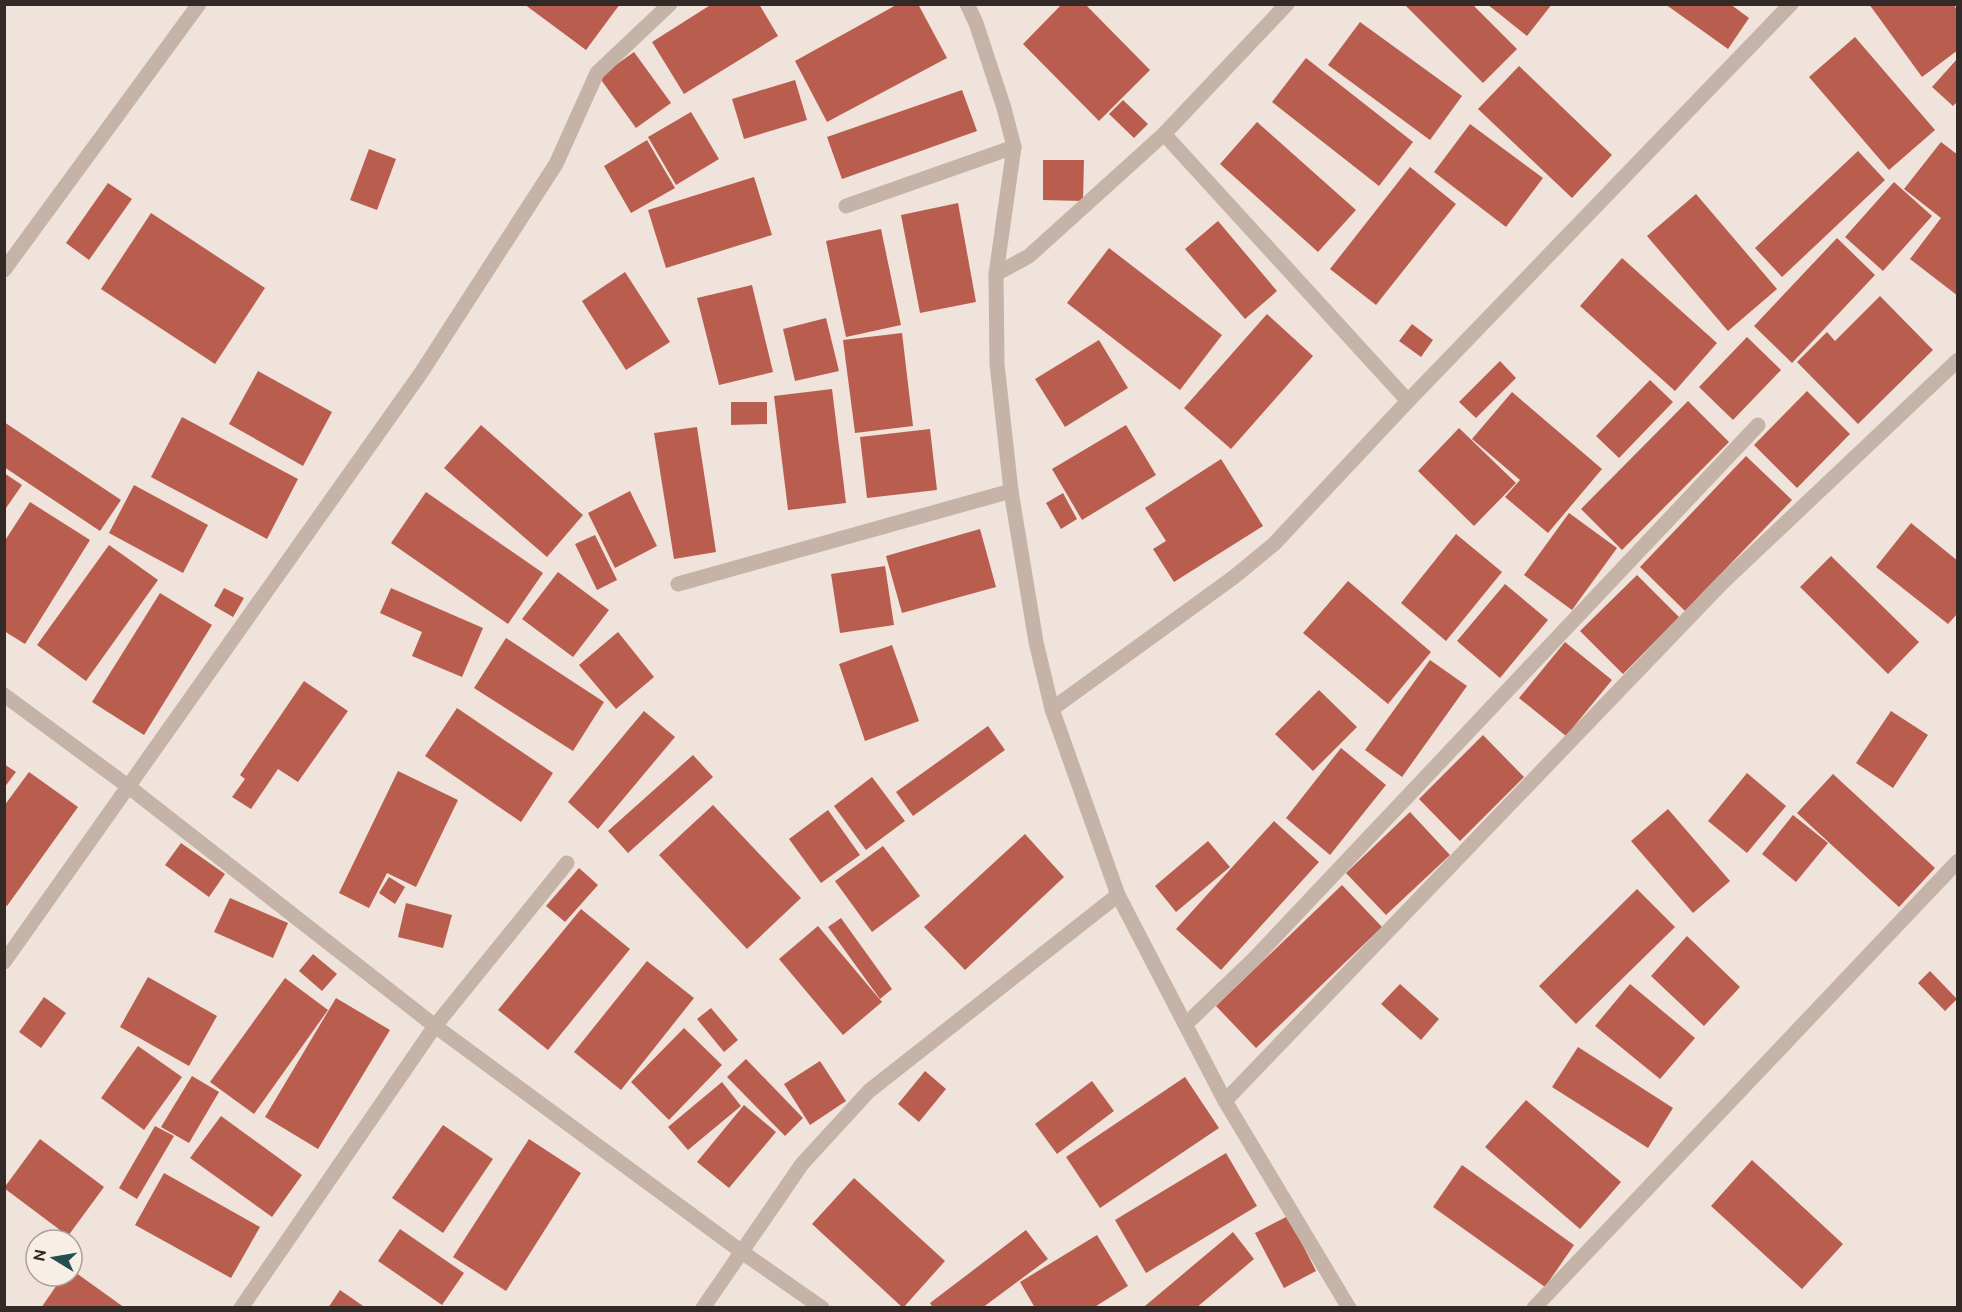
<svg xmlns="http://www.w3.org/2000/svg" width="1962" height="1312" viewBox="0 0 1962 1312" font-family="Ubuntu,sans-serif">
<rect width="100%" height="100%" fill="#efe3db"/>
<!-- building -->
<g fill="#b95e4e">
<path d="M524,4H620L586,50Z"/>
<path d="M712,4H759L778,36L684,94L652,42Z"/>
<path d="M898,4H918L947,58L827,122L795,61Z"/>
<path d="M1062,4H1085L1150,70L1099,121L1023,44Z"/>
<path d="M1404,4H1472L1517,49L1483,83Z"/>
<path d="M1487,4H1552L1527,36Z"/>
<path d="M1665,4H1730L1749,18L1728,49Z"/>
<path d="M1869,4H1953L1958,11V50L1922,77Z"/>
<path d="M1360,22L1462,96L1430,140L1328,65Z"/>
<path d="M1855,37L1935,130L1889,170L1809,77Z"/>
<path d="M634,52L671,103L636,128L599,77Z"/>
<path d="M1306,58L1413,142L1379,186L1272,102Z"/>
<path d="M1958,58V101L1953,106L1932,87Z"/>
<path d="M1519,66L1612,155L1572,198L1478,109Z"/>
<path d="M795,80L807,120L744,139L732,99Z"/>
<path d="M962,90L977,131L842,179L827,137Z"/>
<path d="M1123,100L1148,124L1134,138L1109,114Z"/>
<path d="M691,112L719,159L676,185L648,137Z"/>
<path d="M1257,122L1356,210L1318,252L1220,164Z"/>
<path d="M1470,124L1543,178L1506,227L1434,172Z"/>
<path d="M647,140L675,188L631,213L604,166Z"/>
<path d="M1941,142L1958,155V296L1910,259L1941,218L1904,189Z"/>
<path d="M369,149L396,159L377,210L350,200Z"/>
<path d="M1858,151L1885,180L1782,277L1755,248Z"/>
<path d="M1043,160H1084L1083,201L1043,200Z"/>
<path d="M1410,167L1456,204L1376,305L1330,269Z"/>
<path d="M754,177L772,235L666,268L648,210Z"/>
<path d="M1894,182L1932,216L1883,271L1845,237Z"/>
<path d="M108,183L132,199L89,260L66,243Z"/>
<path d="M1696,194L1777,289L1728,331L1647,236Z"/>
<path d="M958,203L976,302L920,313L901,215Z"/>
<path d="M151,213L265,288L215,364L101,289Z"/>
<path d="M1218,221L1277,291L1245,319L1185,249Z"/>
<path d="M881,229L901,325L846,337L826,241Z"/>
<path d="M1837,238L1875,275L1792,363L1754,326Z"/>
<path d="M1109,248L1222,335L1180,390L1067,303Z"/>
<path d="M1622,258L1717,343L1675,391L1580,306Z"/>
<path d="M625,272L670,342L626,370L582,301Z"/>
<path d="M752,285L773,372L719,385L697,298Z"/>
<path d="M1880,296L1933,350L1858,424L1797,362L1827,332L1835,341Z"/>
<path d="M1267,314L1313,356L1231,449L1184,408Z"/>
<path d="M826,318L839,371L795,381L783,329Z"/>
<path d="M1412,324L1433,340L1421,357L1399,341Z"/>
<path d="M902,333L913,426L855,433L843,340Z"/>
<path d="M1747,337L1781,370L1733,420L1699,387Z"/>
<path d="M1099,340L1128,388L1065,427L1035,379Z"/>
<path d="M1500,361L1516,378L1476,418L1459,402Z"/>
<path d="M258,371L332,412L303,466L229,424Z"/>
<path d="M1650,380L1673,402L1619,458L1596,436Z"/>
<path d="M832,389L846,503L788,510L774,396Z"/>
<path d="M1807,391L1850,434L1797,488L1754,445Z"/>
<path d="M1512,392L1602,469L1548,533L1505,497L1520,480L1472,439Z"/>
<path d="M1688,401L1729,442L1622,550L1581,509Z"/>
<path d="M731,402H767V424L731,425Z"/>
<path d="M182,417L298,479L267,539L151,477Z"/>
<path d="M4,422L121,500L100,531L4,467Z"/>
<path d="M481,425L583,515L547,557L444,468Z"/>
<path d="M1126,425L1156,475L1082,520L1052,469Z"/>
<path d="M697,427L716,552L674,559L654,433Z"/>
<path d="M1459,428L1516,483L1474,526L1418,471Z"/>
<path d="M930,429L937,490L867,498L860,437Z"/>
<path d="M1746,456L1792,500L1685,611L1640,567Z"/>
<path d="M1221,459L1263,526L1174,582L1153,549L1166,541L1145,508Z"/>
<path d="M4,473L22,485L4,511Z"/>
<path d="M134,485L208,525L183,573L109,533Z"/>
<path d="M630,491L657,546L615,568L588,513Z"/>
<path d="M426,492L543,573L508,624L391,543Z"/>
<path d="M1063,493L1077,519L1061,529L1046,503Z"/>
<path d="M30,502L90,540L25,644L4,631V542Z"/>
<path d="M1569,513L1617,548L1572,610L1524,575Z"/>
<path d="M1911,523L1958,561V613L1948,624L1876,567Z"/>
<path d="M980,529L996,587L902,613L886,556Z"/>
<path d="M1456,534L1502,572L1446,641L1401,603Z"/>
<path d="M595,535L617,580L597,590L575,544Z"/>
<path d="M109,545L158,580L86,681L37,645Z"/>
<path d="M1831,556L1919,642L1888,674L1800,587Z"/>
<path d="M885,566L894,625L840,633L831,574Z"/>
<path d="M558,572L609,610L573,657L522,619Z"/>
<path d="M1637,575L1679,617L1623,674L1580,631Z"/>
<path d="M1348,581L1431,652L1388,704L1303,633Z"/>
<path d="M1505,584L1548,620L1500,678L1457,641Z"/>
<path d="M224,588L244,598L233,617L214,606Z"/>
<path d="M391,588L483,628L462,677L412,656L422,632L380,613Z"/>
<path d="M160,593L212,625L144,735L92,702Z"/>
<path d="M618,632L654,677L616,709L579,665Z"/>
<path d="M506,638L604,702L573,751L474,688Z"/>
<path d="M1565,642L1612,680L1566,736L1519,698Z"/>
<path d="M892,645L919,721L865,741L839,664Z"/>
<path d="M1430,660L1467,686L1402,777L1365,750Z"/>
<path d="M304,681L348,711L298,782L278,769L251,809L232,797L245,779L240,775Z"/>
<path d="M1319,690L1357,727L1313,771L1275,734Z"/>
<path d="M457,708L553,773L521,822L425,756Z"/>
<path d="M644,711L675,737L598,829L568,802Z"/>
<path d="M1891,711L1928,735L1893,788L1856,763Z"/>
<path d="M988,726L1005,750L913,816L896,792Z"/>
<path d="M1483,735L1524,777L1460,841L1419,799Z"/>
<path d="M1341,748L1386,785L1330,855L1286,818Z"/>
<path d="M693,755L713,777L628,853L608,831Z"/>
<path d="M4,764L16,772L4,788Z"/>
<path d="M398,771L458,800L416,887L387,873L369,908L339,893Z"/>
<path d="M29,772L78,807L7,906L4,904V806Z"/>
<path d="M1747,773L1786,806L1747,853L1708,821Z"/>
<path d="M1833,774L1935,868L1899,907L1797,813Z"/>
<path d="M872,777L905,821L866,850L834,806Z"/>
<path d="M713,805L801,898L747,949L659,855Z"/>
<path d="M1668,809L1730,881L1693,913L1631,841Z"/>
<path d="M828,810L860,855L821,883L789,839Z"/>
<path d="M1410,812L1450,855L1386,915L1346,873Z"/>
<path d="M1793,815L1828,843L1796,882L1762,854Z"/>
<path d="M1274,821L1319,862L1221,970L1176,929Z"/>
<path d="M1025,834L1064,877L965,970L924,927Z"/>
<path d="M1208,841L1230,867L1176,912L1155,886Z"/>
<path d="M181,843L225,874L209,897L165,865Z"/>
<path d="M883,846L920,896L872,932L835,881Z"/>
<path d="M579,868L598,885L565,922L546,906Z"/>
<path d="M389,877L405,887L395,904L379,893Z"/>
<path d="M1342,885L1382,927L1256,1048L1216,1006Z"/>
<path d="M1637,889L1675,927L1576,1024L1539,986Z"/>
<path d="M230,898L288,923L273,958L214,932Z"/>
<path d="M406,903L452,915L443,948L398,937Z"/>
<path d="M581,909L630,949L548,1050L498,1010Z"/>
<path d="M841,918L892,989L880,999L828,927Z"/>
<path d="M818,926L882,1002L843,1035L779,959Z"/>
<path d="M1687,936L1740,987L1704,1026L1651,976Z"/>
<path d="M313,954L337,974L322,991L299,971Z"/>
<path d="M647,961L694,998L621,1090L574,1052Z"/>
<path d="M1930,971L1957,999L1945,1011L1918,983Z"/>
<path d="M148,977L217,1016L189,1066L120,1027Z"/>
<path d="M285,978L328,1010L254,1114L210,1082Z"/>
<path d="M1400,984L1439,1019L1421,1040L1381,1004Z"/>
<path d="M1630,984L1695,1038L1660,1079L1595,1026Z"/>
<path d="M44,997L66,1013L41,1048L19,1032Z"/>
<path d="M336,998L390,1030L318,1149L265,1117Z"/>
<path d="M711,1008L738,1040L724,1052L697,1019Z"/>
<path d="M684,1028L722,1065L669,1120L631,1082Z"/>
<path d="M138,1046L182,1077L144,1130L101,1098Z"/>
<path d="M1578,1047L1673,1108L1648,1148L1552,1087Z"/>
<path d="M746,1059L803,1118L785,1136L727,1077Z"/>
<path d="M820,1061L846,1101L810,1125L784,1084Z"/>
<path d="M925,1071L946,1089L919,1122L898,1104Z"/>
<path d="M192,1076L219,1092L189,1143L161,1127Z"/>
<path d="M1185,1077L1219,1128L1100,1208L1066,1157Z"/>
<path d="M1092,1081L1114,1111L1057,1154L1035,1124Z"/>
<path d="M722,1082L741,1106L688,1150L668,1127Z"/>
<path d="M1526,1100L1621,1182L1580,1229L1485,1147Z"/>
<path d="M744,1105L776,1132L729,1188L697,1162Z"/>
<path d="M221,1116L302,1175L272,1217L190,1158Z"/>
<path d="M443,1125L493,1159L443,1233L392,1198Z"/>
<path d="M155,1126L174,1136L137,1199L119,1188Z"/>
<path d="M40,1139L104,1187L68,1236L4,1188Z"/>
<path d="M529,1139L581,1173L506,1291L453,1257Z"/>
<path d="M1226,1153L1257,1206L1146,1273L1115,1220Z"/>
<path d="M1752,1160L1843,1244L1802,1289L1711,1206Z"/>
<path d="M1462,1165L1574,1245L1545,1287L1433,1207Z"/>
<path d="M164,1173L260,1227L231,1278L135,1225Z"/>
<path d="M854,1178L945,1261L903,1308L812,1224Z"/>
<path d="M1288,1216L1316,1271L1284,1288L1255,1233Z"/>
<path d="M400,1229L464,1273L442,1305L378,1261Z"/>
<path d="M1026,1230L1048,1259L982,1308H933L930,1303Z"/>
<path d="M1233,1232L1254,1259L1196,1308H1147L1145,1306Z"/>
<path d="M1097,1235L1128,1286L1093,1308H1035L1020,1282Z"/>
<path d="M72,1270L125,1308H41L63,1276H72Z"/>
<path d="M340,1290L366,1308H328Z"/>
</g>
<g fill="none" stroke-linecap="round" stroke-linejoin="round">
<!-- minor -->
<g stroke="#c5b3a8" stroke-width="15">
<path d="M967,4L976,23L1004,108L1014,147L996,274L997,364L1011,491L1036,642L1052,709L1118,895L1225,1101L1349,1308"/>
<path d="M1164,134L1408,401"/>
<path d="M846,206L1014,147"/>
<path d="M4,270L199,4"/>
<path d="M996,274L1029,256L1164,134L1287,4"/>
<path d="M678,584L1011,491"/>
<path d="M4,695L129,787L435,1026L742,1252L822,1308"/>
<path d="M1052,709L1234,577L1274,544L1408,401L1791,4"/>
<path d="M4,962L421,373L556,164L597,73L670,4"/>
<path d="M1186,1024L1253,960L1758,425"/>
<path d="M1225,1101L1722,583L1958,360"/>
<path d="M241,1308L435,1026L567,863"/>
<path d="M703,1308L802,1164L869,1091L1118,895"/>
<path d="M1534,1308L1958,861"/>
</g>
</g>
<!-- border -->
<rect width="1962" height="1312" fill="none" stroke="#332a27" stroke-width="12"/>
<!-- north arrow -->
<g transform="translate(54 1258) rotate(281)"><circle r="28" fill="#f7eee6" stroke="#a9a09a" stroke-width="1.5"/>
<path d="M0-4.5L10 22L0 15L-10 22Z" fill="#21504f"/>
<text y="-9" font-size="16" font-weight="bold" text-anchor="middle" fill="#332a27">N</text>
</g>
</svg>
